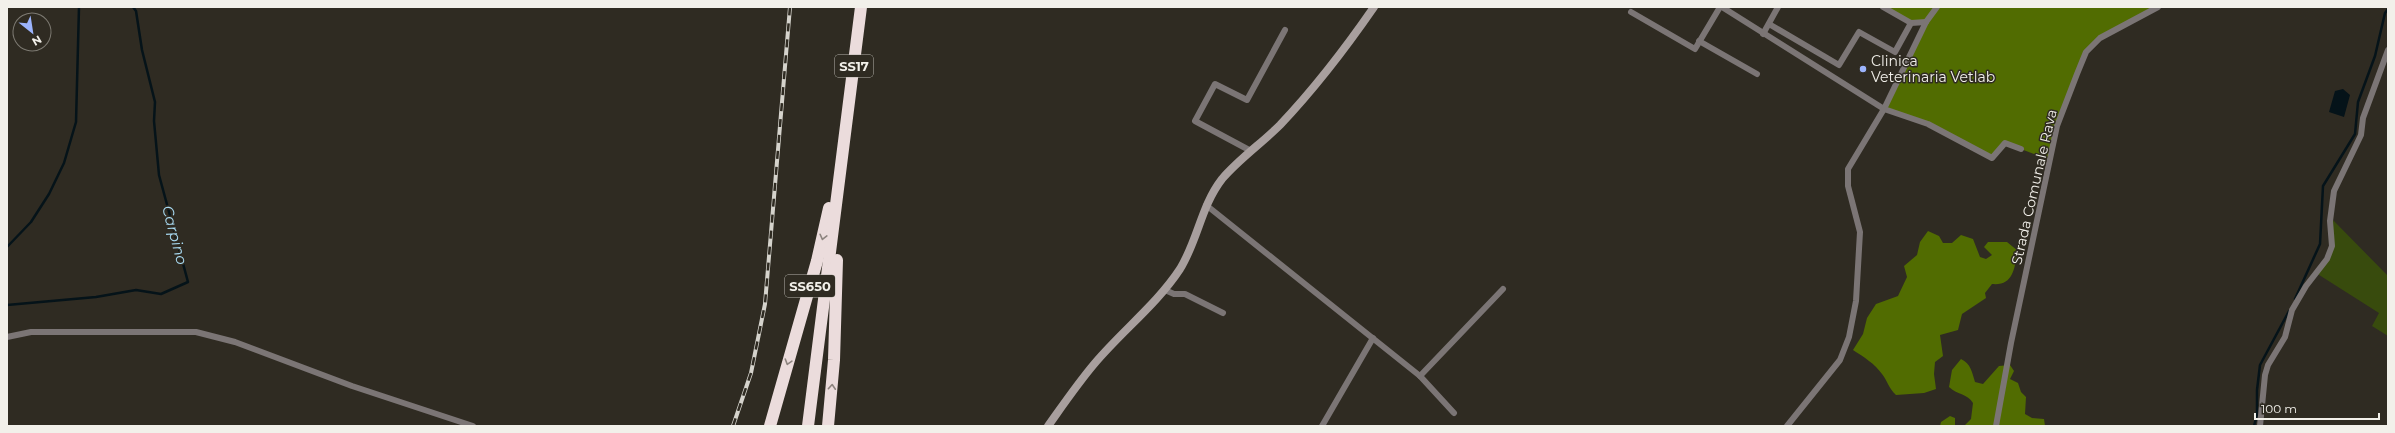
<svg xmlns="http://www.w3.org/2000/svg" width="2395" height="433" viewBox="0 0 2395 433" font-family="Montserrat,sans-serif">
<rect width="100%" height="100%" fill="#2f2b22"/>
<!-- green -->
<path fill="#384b0d" d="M2330,217L2388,276V336L2372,326L2379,313L2316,273L2332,246Z"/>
<!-- forest -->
<g fill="#516c01">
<path d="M1883,7H2158L2115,29L2086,52L2057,126L2050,160L2005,143L1992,158L1928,124L1884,109L1926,22L1911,23Z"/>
<path d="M1928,231L1939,236L1943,243H1952L1961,235L1973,239L1980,257L1986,259L1992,255L1984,247L1988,242H2007L2018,251C2014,268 2014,286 1992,284L1985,293L1986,298L1962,314L1958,330L1940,335L1943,356L1935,362L1934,374L1936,389L1924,393L1896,395C1888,387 1888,382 1882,374C1875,364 1864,357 1853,350L1863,334L1867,318L1876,304L1898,296L1907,277L1904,266L1917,255L1920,242Z"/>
<path d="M1961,359C1971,364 1972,372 1975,382L1983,384L1999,366L2010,365L2014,371L2010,379L2018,383L2021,392L2026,397L2025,414L2032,418L2044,419L2045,426H1964L1971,419L1973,403C1967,393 1957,395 1949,387L1952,370Z"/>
<path d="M1950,416L1955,418V426H1940L1941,422Z"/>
</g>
<!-- water -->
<path fill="#051319" d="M2343,89L2350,95L2344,117L2329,112L2335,91Z"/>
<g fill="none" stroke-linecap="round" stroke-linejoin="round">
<!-- stream -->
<g stroke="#051319" stroke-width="2.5">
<path d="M7,247L31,222L49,194L64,163L76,122L79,7"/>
<path d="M2295,299L2320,244L2323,186L2355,134L2358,102L2375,56L2385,13L2388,9"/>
<path d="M7,305L96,297L136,290L161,294L188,282L159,175L154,121L155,102L142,50L136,11L133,7"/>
<path d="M2254,426L2257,415V390L2260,365L2289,311"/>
</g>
<!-- street -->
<g stroke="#7b7575" stroke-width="6">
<path d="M1722,7L1884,109L1928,124L1992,158L2005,143L2021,149"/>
<path d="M1883,7L1911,23L1926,22"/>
<path d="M1631,12L1695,49L1720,7"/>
<path d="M1769,24L1839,65L1859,32L1895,52L1911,23"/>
<path d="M1763,34L1778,7"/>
<path d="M1699,41L1757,74"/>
<path d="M1251,151L1195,121L1215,84L1247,100L1285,30"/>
<path d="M1206,205L1420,376L1454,413"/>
<path d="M1165,290L1174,294H1185L1223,313"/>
<path d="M7,337L31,332H196L235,342L352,386L473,426"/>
<path d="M1420,376L1503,289"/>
<path d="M1322,426L1373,338"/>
<path d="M1787,426L1840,360L1849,337L1856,301L1860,232L1848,186V169L1884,109L1926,22L1937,7"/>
<path d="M1996,426L2011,343L2057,126L2077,74L2086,52L2100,38L2158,7"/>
<path d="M2260,426L2265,375L2268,365L2285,337L2292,310L2306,286L2327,259L2332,246L2330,221L2334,191L2361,135L2363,118L2388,50"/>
</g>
<!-- secondary -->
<path stroke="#a89f9e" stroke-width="8" d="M1048,426C1063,405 1078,383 1095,363C1122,331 1157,304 1180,269C1198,240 1201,206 1222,179C1239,159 1262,143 1280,125C1315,88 1345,49 1374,7"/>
<!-- highway -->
<g stroke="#ebdcdc" stroke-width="12">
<path d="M770,426L817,261L829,208"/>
<path d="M808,426L861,7"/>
<path d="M828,426L834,360L837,260"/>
</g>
<!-- rail casing -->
<g stroke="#d5d3cc" stroke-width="4">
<path id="rail" d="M733,426L751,373L765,304L790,7"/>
</g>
<!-- rail -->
<use href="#rail" stroke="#2f2b22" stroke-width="2.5" stroke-dasharray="8" stroke-linecap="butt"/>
</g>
<!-- one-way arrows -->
<defs><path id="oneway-chevron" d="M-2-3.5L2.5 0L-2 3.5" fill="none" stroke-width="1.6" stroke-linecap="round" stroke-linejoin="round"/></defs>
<g stroke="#8d847f">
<use href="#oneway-chevron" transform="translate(823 237) rotate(104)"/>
<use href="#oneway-chevron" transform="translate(788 362) rotate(107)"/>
<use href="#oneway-chevron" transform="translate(832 387) rotate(-86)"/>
</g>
<!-- markers -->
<circle fill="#9cb4fd" stroke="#2f2b22" stroke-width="1.5" cx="1863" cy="69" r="4"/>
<g text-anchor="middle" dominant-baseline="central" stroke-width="3" stroke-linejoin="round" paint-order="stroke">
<!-- shield labels -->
<g fill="#2f2b22" stroke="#b8b5ae" stroke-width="1">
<rect x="835" y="55" width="38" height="22" rx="3"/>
<rect x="785" y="275" width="50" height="22" rx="3"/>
</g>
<g font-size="13" font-weight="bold" fill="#f2f0ea">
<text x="854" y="66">SS17</text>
<text x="810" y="286">SS650</text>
</g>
<!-- poi labels -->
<g font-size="14" fill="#f2f0ea" stroke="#2f2b22" text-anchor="start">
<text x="1871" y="61">Clinica<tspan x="1871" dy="16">Veterinaria Vetlab</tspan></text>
</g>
<!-- street labels -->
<g font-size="14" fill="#f2f0ea" stroke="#2f2b22">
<text transform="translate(2034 187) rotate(-77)">Strada Comunale Rava</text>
</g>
<!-- water labels -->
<g font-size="15" font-style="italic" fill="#a9dbf3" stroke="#2f2b22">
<text transform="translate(175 235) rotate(75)">Carpino</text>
</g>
</g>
<!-- border -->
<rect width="2395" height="433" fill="none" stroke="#f2f0ea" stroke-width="16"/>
<!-- north arrow -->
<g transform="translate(32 32) rotate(150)"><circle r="19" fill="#2f2b22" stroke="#7d7a72"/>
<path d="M0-3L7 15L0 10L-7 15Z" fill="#9cb4fd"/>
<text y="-6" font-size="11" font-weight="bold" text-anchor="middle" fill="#f2f0ea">N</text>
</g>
<!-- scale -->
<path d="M2255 413v6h124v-6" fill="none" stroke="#f2f0ea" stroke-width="2"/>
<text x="2261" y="413" font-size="12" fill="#f2f0ea" stroke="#2f2b22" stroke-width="3" paint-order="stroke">100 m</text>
</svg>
